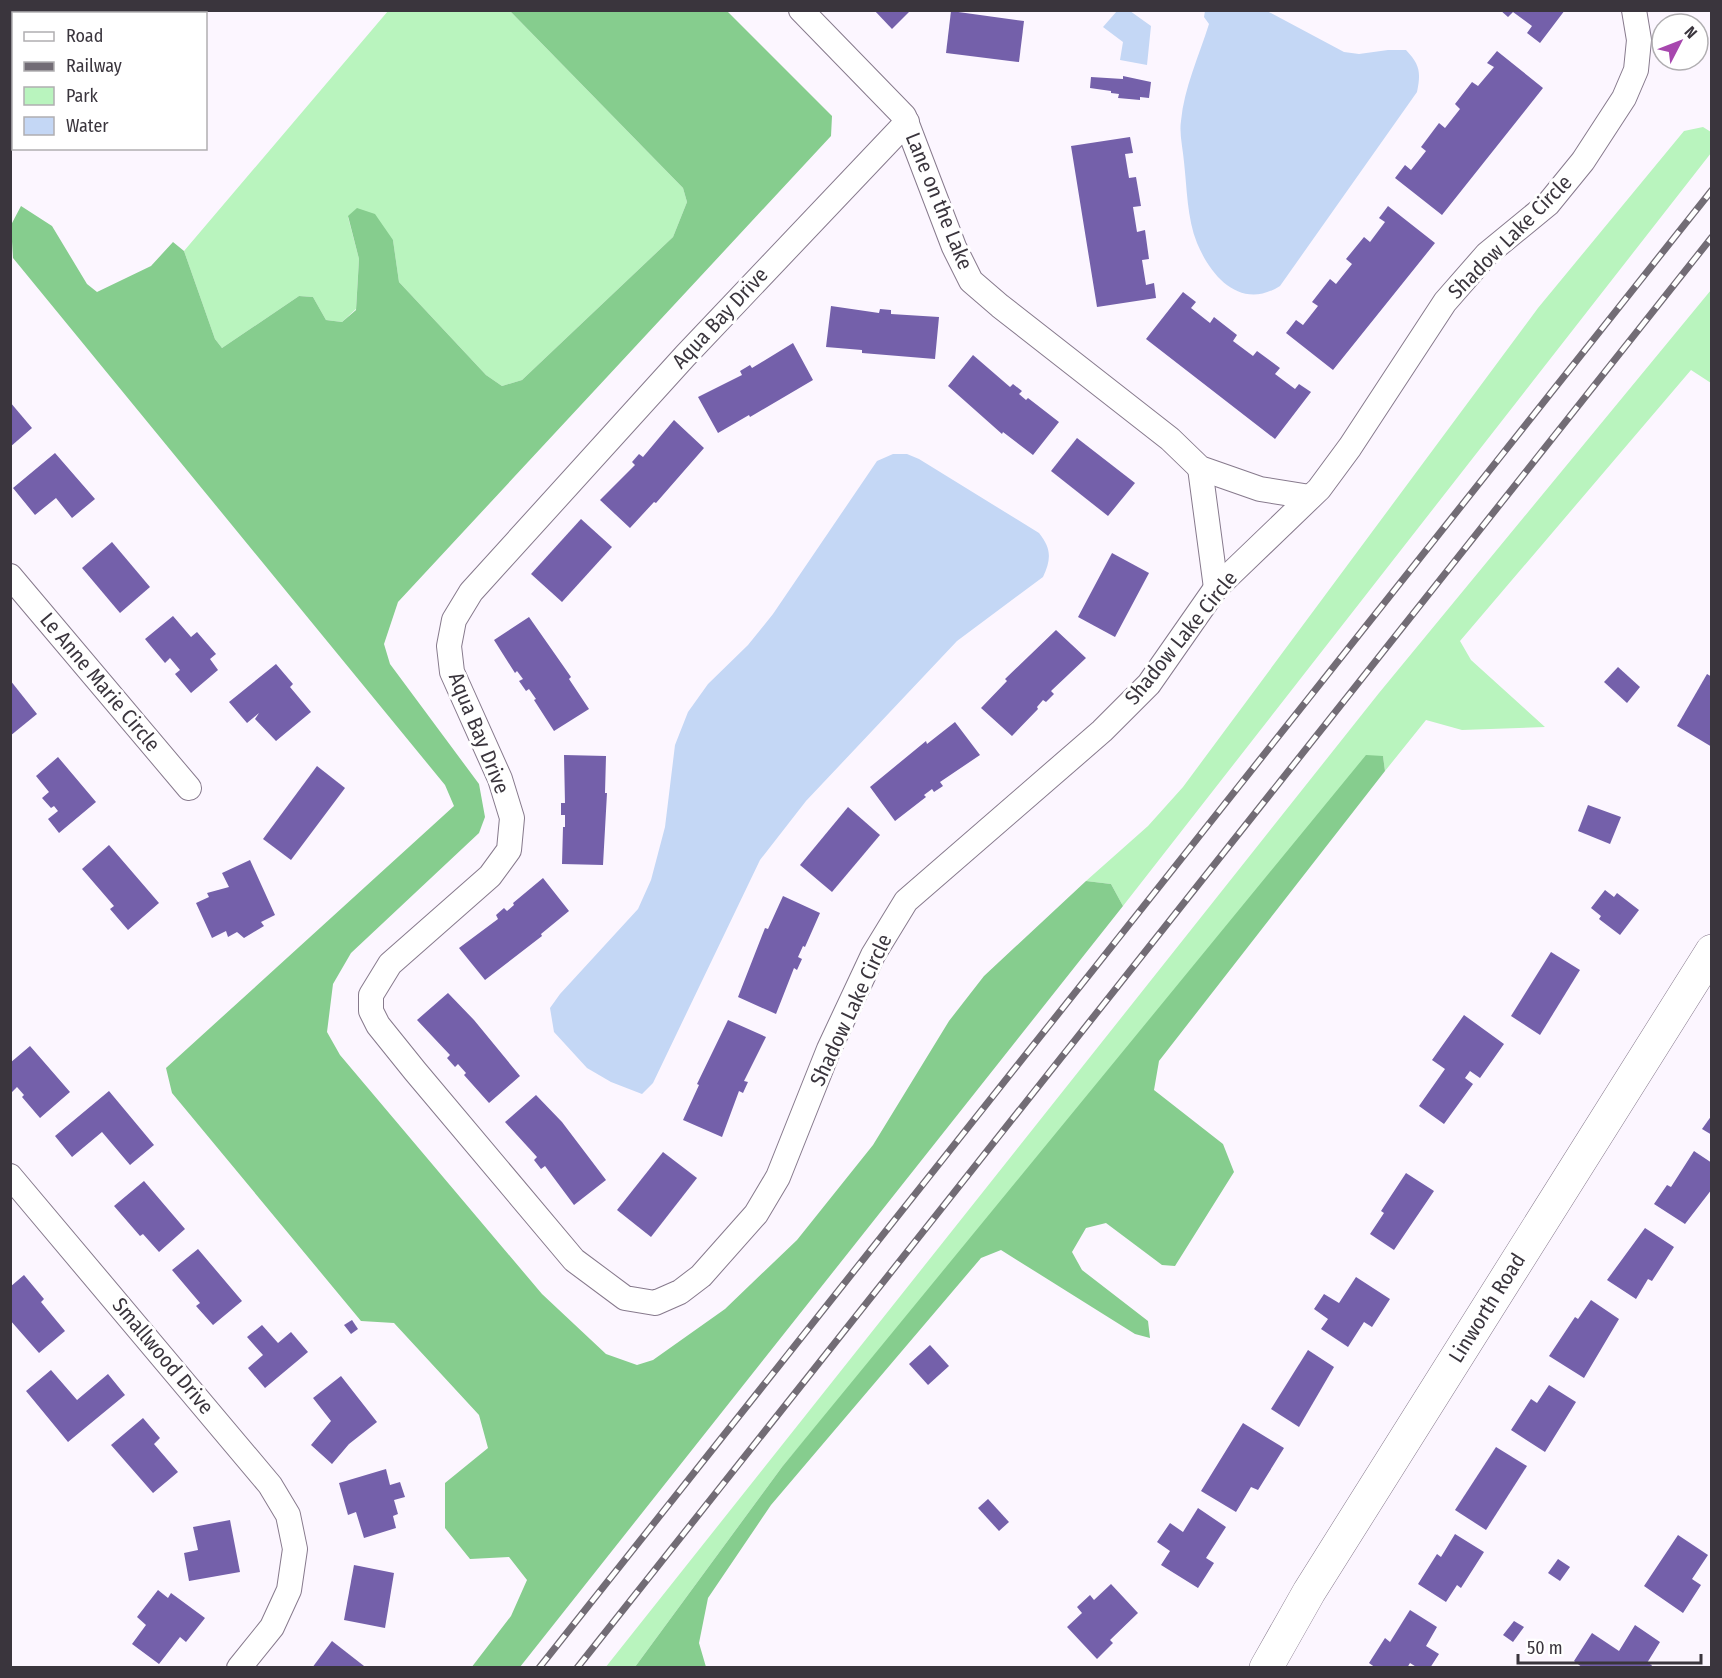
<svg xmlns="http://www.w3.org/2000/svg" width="1722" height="1678" viewBox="0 0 1722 1678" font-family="'Fira Sans Condensed',sans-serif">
<rect width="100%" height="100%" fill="#fcf6ff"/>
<!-- green -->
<g fill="#b9f4be">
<path d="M388,11H510L683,188L687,202L673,237L522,380L502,386L486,375L399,282L393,240L348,217L359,259L356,309L342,322L326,320L313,297L299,296L222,348L215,339L184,251Z"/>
<path d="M1703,127L1711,132V153L1123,906L1111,884L1086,881L1148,826L1183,787L1538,308L1684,131Z"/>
<path d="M1711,290V383L1691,370L1460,641L1471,660L1545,727L1462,730L1426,720L1385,771L1383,756L782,1467L635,1667L605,1668L1379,693Z"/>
</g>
<!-- forest -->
<g fill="#86cd8e">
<path d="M510,11H727L832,116L831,136L398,602L384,644L390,664L479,784L485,817L479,833L351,953L333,984L327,1032L340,1055L542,1294L606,1354L637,1365L653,1360L725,1309L797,1240L873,1145L949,1021L984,976L1086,881L1111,884L1123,906L520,1667L471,1668L511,1616L527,1580L509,1557L470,1559L445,1528V1483L488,1448L479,1415L394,1323L361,1321L172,1093L166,1068L454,806L445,785L13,258L11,225L21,206L52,226L87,284L97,292L151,266L173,242L184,251L215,339L222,348L299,296L313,297L326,320L342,322L356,310L359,259L348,216L357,208L375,214L393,240L399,282L486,375L502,386L522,380L673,237L687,202L683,188Z"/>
<path d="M1366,755L1383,756L1385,771L1159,1061L1154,1090L1223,1144L1234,1172L1175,1266L1162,1265L1106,1223L1086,1228L1072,1252L1082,1270L1148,1321L1150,1338L1135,1334L1001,1250L981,1258L771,1505L708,1598L699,1643L706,1667H635L782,1467Z"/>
</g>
<!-- water -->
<g fill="#c4d7f5">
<path d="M1117,11H1130L1151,26L1147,65L1120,60L1123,42L1103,27Z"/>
<path d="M1205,11H1267L1344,52L1359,54L1388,50H1406C1420,65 1421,72 1417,92L1280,286C1242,310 1212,279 1197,243C1187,218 1187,188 1184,162C1183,149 1179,134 1181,121C1184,88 1199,56 1209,24L1204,17Z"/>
<path d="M893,454H907L919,459L1039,533C1052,549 1051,560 1043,577L957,641L806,801L760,860L653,1083L642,1094L611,1082L587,1068L554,1032L550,1008L560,994L638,909L651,880L665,827L675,745L688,712L708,684L748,645L773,614L877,461Z"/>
</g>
<!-- building -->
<g fill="#7460aa">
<path d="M874,10H911L892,29Z"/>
<path d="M1500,10H1565L1540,43L1527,33L1532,26L1513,12L1508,17Z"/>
<path d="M951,11L1024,21L1019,62L946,53Z"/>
<path d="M1497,51L1543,88L1442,215L1395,178L1405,165L1411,170L1426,151L1421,147L1439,123L1445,128L1460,109L1455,104L1472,82L1478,86L1494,67L1487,63Z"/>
<path d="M1123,76L1151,82L1149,98L1140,97V100L1118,98L1119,94L1111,93V91L1090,88L1091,77L1123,79Z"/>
<path d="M1130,137L1133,153L1125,154L1129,178L1136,177L1141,206L1133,207L1137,232L1145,230L1149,259L1142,260L1146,285L1154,283L1156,298L1097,307L1071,146Z"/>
<path d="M1388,206L1435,243L1333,370L1286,333L1296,320L1303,325L1318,306L1312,302L1330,279L1336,284L1352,264L1346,259L1364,237L1370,242L1385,222L1379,218Z"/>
<path d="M1183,292L1196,302L1191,308L1210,323L1214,317L1237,335L1233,341L1253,356L1257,351L1280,368L1275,374L1295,389L1299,384L1311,392L1275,439L1146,339Z"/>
<path d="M831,306L879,313L880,309L891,310V314L939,317L935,359L862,353V350L826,347Z"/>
<path d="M793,343L813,380L750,417L749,415L718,433L698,397L742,375L740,371L750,365L752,368Z"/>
<path d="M973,355L1010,387L1013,384L1022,391L1019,394L1026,400L1028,398L1059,422L1033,455L1003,432L1002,434L948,386Z"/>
<path d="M10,402L32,428L10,447Z"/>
<path d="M674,420L704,448L656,503L654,502L630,528L600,500L635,465L632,462L639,454L643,457Z"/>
<path d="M1077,438L1135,483L1108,516L1051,471Z"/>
<path d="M55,453L95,499L72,518L56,498L35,515L13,488Z"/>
<path d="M581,519L612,547L562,602L531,574Z"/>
<path d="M112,542L150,587L120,613L82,568Z"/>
<path d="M1112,553L1149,573L1115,637L1078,617Z"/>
<path d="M173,616L191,637L197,632L216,654L210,659L218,670L191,693L175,674L180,670L170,658L165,663L145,639Z"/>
<path d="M529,617L571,677L569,679L589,709L554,731L534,700L536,699L529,689L526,691L519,681L523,679L517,671L515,673L494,640Z"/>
<path d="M1056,630L1086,658L1051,691L1054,694L1046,702L1043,700L1037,707L1038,709L1012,736L981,708L1007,681L1005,679Z"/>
<path d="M276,664L293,684L290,687L311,712L276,741L255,719L259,713L247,723L229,702Z"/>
<path d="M1618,667L1640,687L1627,703L1604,682Z"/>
<path d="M1707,674L1712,677V747L1677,726Z"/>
<path d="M10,680L37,714L10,736Z"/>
<path d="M955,722L980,755L940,782L943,786L934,792L932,789L924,795L926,797L895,821L870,787L926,741L927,744Z"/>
<path d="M564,755L606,756L605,793H607L603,865L562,864L563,827H565V815H561V803H565Z"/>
<path d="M58,757L96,802L59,833L48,819L58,811L54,806L51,808L42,798L49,792L36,776Z"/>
<path d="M317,766L345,788L291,860L263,839Z"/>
<path d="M1588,805L1621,817L1610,844L1578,831Z"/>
<path d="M848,807L880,835L832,892L800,865Z"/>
<path d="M109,845L159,903L128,930L110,909L114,906L82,869Z"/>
<path d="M250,860L275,915L261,922L264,926L244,938L237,932L228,937L226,931L212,938L196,903L209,897L207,893L229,887L222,873Z"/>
<path d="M543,878L569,911L541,934L542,936L485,980L459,948L498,919L496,915L504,908L507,911L514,905L513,903Z"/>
<path d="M1605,890L1614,897L1617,893L1639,910L1620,935L1599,919L1601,916L1591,908Z"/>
<path d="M783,896L820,913L805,947L803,946L798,957L802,959L797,970L794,968L776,1014L738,997L765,928L768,929Z"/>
<path d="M1551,952L1580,970L1540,1035L1511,1016Z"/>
<path d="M448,993L474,1020L520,1076L489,1103L464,1075L466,1073L458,1064L455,1067L447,1058L450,1055L417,1020Z"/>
<path d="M1464,1015L1504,1044L1480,1078L1470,1071L1465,1078L1473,1084L1444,1124L1419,1106L1445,1069L1432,1060Z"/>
<path d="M728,1020L766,1037L744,1081L748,1082L743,1093L739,1091L722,1137L683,1120L699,1085L697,1084Z"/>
<path d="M30,1046L70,1092L40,1118L22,1097L24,1095L17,1087L12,1092L10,1090V1063Z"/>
<path d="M109,1091L154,1145L130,1165L102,1132L72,1157L55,1136Z"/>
<path d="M536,1095L562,1122L606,1180L574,1205L545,1166L541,1169L534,1160L537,1157L505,1122Z"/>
<path d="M1712,1115V1135L1702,1129Z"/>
<path d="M1694,1151L1712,1163V1189L1685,1224L1654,1204L1667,1185L1671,1187Z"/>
<path d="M663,1152L697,1178L651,1237L617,1210Z"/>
<path d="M1406,1173L1434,1191L1394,1250L1370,1234L1384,1213L1381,1211Z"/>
<path d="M144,1181L185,1229L159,1252L143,1234L140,1236L114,1206Z"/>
<path d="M1645,1228L1674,1247L1652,1281L1648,1279L1636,1299L1607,1280Z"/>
<path d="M198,1249L242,1301L213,1325L196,1306L200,1303L172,1270Z"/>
<path d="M24,1275L44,1299L41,1302L65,1331L39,1353L10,1320V1287Z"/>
<path d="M1356,1277L1390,1299L1372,1327L1364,1322L1348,1347L1321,1329L1328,1319L1314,1309L1324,1294L1339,1303Z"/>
<path d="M1591,1300L1619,1319L1584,1378L1549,1356L1575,1317L1578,1319Z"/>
<path d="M352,1320L358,1329L351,1334L344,1325Z"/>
<path d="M262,1325L278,1343L291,1332L308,1352L265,1388L248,1368L263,1355L247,1337Z"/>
<path d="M930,1345L949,1366L928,1385L909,1364Z"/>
<path d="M1308,1350L1334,1367L1299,1427L1271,1409Z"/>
<path d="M51,1370L77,1400L108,1374L125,1395L68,1442L26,1391Z"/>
<path d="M341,1376L377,1422L349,1444L332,1464L311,1445L331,1421L313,1398Z"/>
<path d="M1549,1385L1576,1402L1545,1452L1511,1430L1531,1399L1537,1403Z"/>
<path d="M143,1418L160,1438L154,1444L178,1472L153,1493L111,1445Z"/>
<path d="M1243,1423L1284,1448L1258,1490L1251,1487L1236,1512L1201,1491Z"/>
<path d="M1496,1447L1527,1466L1486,1530L1455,1510Z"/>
<path d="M386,1469L390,1485L400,1482L405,1497L394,1500L398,1514L393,1516L396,1528L364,1538L356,1512L348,1515L339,1483Z"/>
<path d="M988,1499L1009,1522L999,1531L978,1508Z"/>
<path d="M1198,1508L1226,1527L1206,1558L1214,1563L1198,1588L1161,1565L1170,1551L1157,1542L1170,1523L1183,1532Z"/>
<path d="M230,1520L240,1572L189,1581L184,1553L198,1550L193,1527Z"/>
<path d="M1455,1534L1484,1552L1461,1588L1457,1585L1446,1602L1418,1584L1437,1554L1441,1557Z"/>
<path d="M1678,1535L1708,1555L1692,1579L1701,1585L1683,1613L1644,1586Z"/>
<path d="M1558,1559L1570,1567L1560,1581L1548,1573Z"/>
<path d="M354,1565L394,1573L385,1628L344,1620Z"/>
<path d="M1111,1584L1138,1613L1110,1640L1113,1643L1097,1659L1067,1627L1082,1613L1077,1607L1090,1595L1094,1600Z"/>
<path d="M158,1590L168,1598L171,1593L205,1618L186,1642L180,1637L159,1664L132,1644L146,1625L137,1617Z"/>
<path d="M1410,1610L1437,1627L1426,1646L1439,1654L1430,1668H1418L1410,1663L1407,1668H1376L1369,1663L1385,1638L1390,1642Z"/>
<path d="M1514,1621L1524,1627L1513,1642L1503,1635Z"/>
<path d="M1635,1625L1660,1642L1647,1663L1652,1665L1650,1668H1583L1574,1661L1592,1633L1619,1651Z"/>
<path d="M332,1641L364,1666L363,1668H312Z"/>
</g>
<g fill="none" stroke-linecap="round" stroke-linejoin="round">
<!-- street casing -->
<g stroke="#877a8d" stroke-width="26">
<g id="street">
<path d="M801,10L904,116L954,247L971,281L1000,306L1170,439L1200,468L1260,489L1310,497"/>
<path d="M907,122L685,356L471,592L454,620L449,646L452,672L500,779L512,818L509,850L490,876L390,964L371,995V1011L378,1025L415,1071L574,1260L625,1298L655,1303L680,1292L701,1276L756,1214L778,1177L829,1049L873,955L906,901L1102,731L1149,684L1216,588L1319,489L1350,447L1445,302L1487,254L1548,204L1583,161L1624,98L1636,70L1639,40L1634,10"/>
<path d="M1200,468L1216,588"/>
<path d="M10,576L189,788"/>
<path d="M10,1176L270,1485L288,1515L295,1549L289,1590L272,1627L239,1668"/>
</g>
</g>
<!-- secondary casing -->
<g stroke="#877a8d" stroke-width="34">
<path id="secondary" d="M1266,1668L1309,1592L1712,951"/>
</g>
<!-- street -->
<use href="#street" stroke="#fff" stroke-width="24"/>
<!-- secondary -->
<use href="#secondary" stroke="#fff" stroke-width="33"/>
<!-- rail casing -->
<g stroke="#726c75" stroke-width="7">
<g id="rail">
<path d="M539,1668L1712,190"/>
<path d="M577,1668L1712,237"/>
</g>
</g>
<!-- rail -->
<use href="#rail" stroke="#fff" stroke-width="4.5" stroke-dasharray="14" stroke-linecap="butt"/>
</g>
<g text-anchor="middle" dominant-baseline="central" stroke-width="6" stroke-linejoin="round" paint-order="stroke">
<!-- street labels -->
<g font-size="21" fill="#3a353d" stroke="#fff">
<text transform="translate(939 201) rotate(68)">Lane on the Lake</text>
<text transform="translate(1510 237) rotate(-45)">Shadow Lake Circle</text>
<text transform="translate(720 318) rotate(-47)">Aqua Bay Drive</text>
<text transform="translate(1181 638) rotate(-51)">Shadow Lake Circle</text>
<text transform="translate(100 682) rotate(50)">Le Anne Marie Circle</text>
<text transform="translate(479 733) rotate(68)">Aqua Bay Drive</text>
<text transform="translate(851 1010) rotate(-65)">Shadow Lake Circle</text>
<text transform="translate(1487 1308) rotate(-58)">Linworth Road</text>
<text transform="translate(163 1356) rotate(50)">Smallwood Drive</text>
</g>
</g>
<!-- border -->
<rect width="1722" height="1678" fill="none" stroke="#3a353d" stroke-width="24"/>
<!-- legend -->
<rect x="12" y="12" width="195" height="138" fill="#ffffff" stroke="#b0aeb1" stroke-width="1.5"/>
<rect x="24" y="32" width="30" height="9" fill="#ffffff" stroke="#b0aeb1" stroke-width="1.5"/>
<text x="66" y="42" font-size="18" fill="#3a353d">Road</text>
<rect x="24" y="62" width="30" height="9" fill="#726c75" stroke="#b0aeb1" stroke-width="1.5"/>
<text x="66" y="72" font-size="18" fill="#3a353d">Railway</text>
<rect x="24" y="87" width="30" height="18" fill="#b9f4be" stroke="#b0aeb1" stroke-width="1.5"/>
<text x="66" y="102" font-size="18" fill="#3a353d">Park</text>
<rect x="24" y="117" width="30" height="18" fill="#c4d7f5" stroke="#b0aeb1" stroke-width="1.5"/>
<text x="66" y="132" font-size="18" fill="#3a353d">Water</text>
<!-- north arrow -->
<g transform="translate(1680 42) rotate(48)"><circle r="28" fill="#ffffff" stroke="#b0aeb1" stroke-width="1.5"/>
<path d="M0-4.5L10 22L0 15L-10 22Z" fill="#a747ae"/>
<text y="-9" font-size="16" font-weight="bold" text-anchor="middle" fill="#3a353d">N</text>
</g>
<!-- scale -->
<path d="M1518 1654v9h183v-9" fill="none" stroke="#3a353d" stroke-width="3"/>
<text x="1527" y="1654" font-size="18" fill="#3a353d" stroke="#ffffff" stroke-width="4.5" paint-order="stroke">50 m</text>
</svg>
